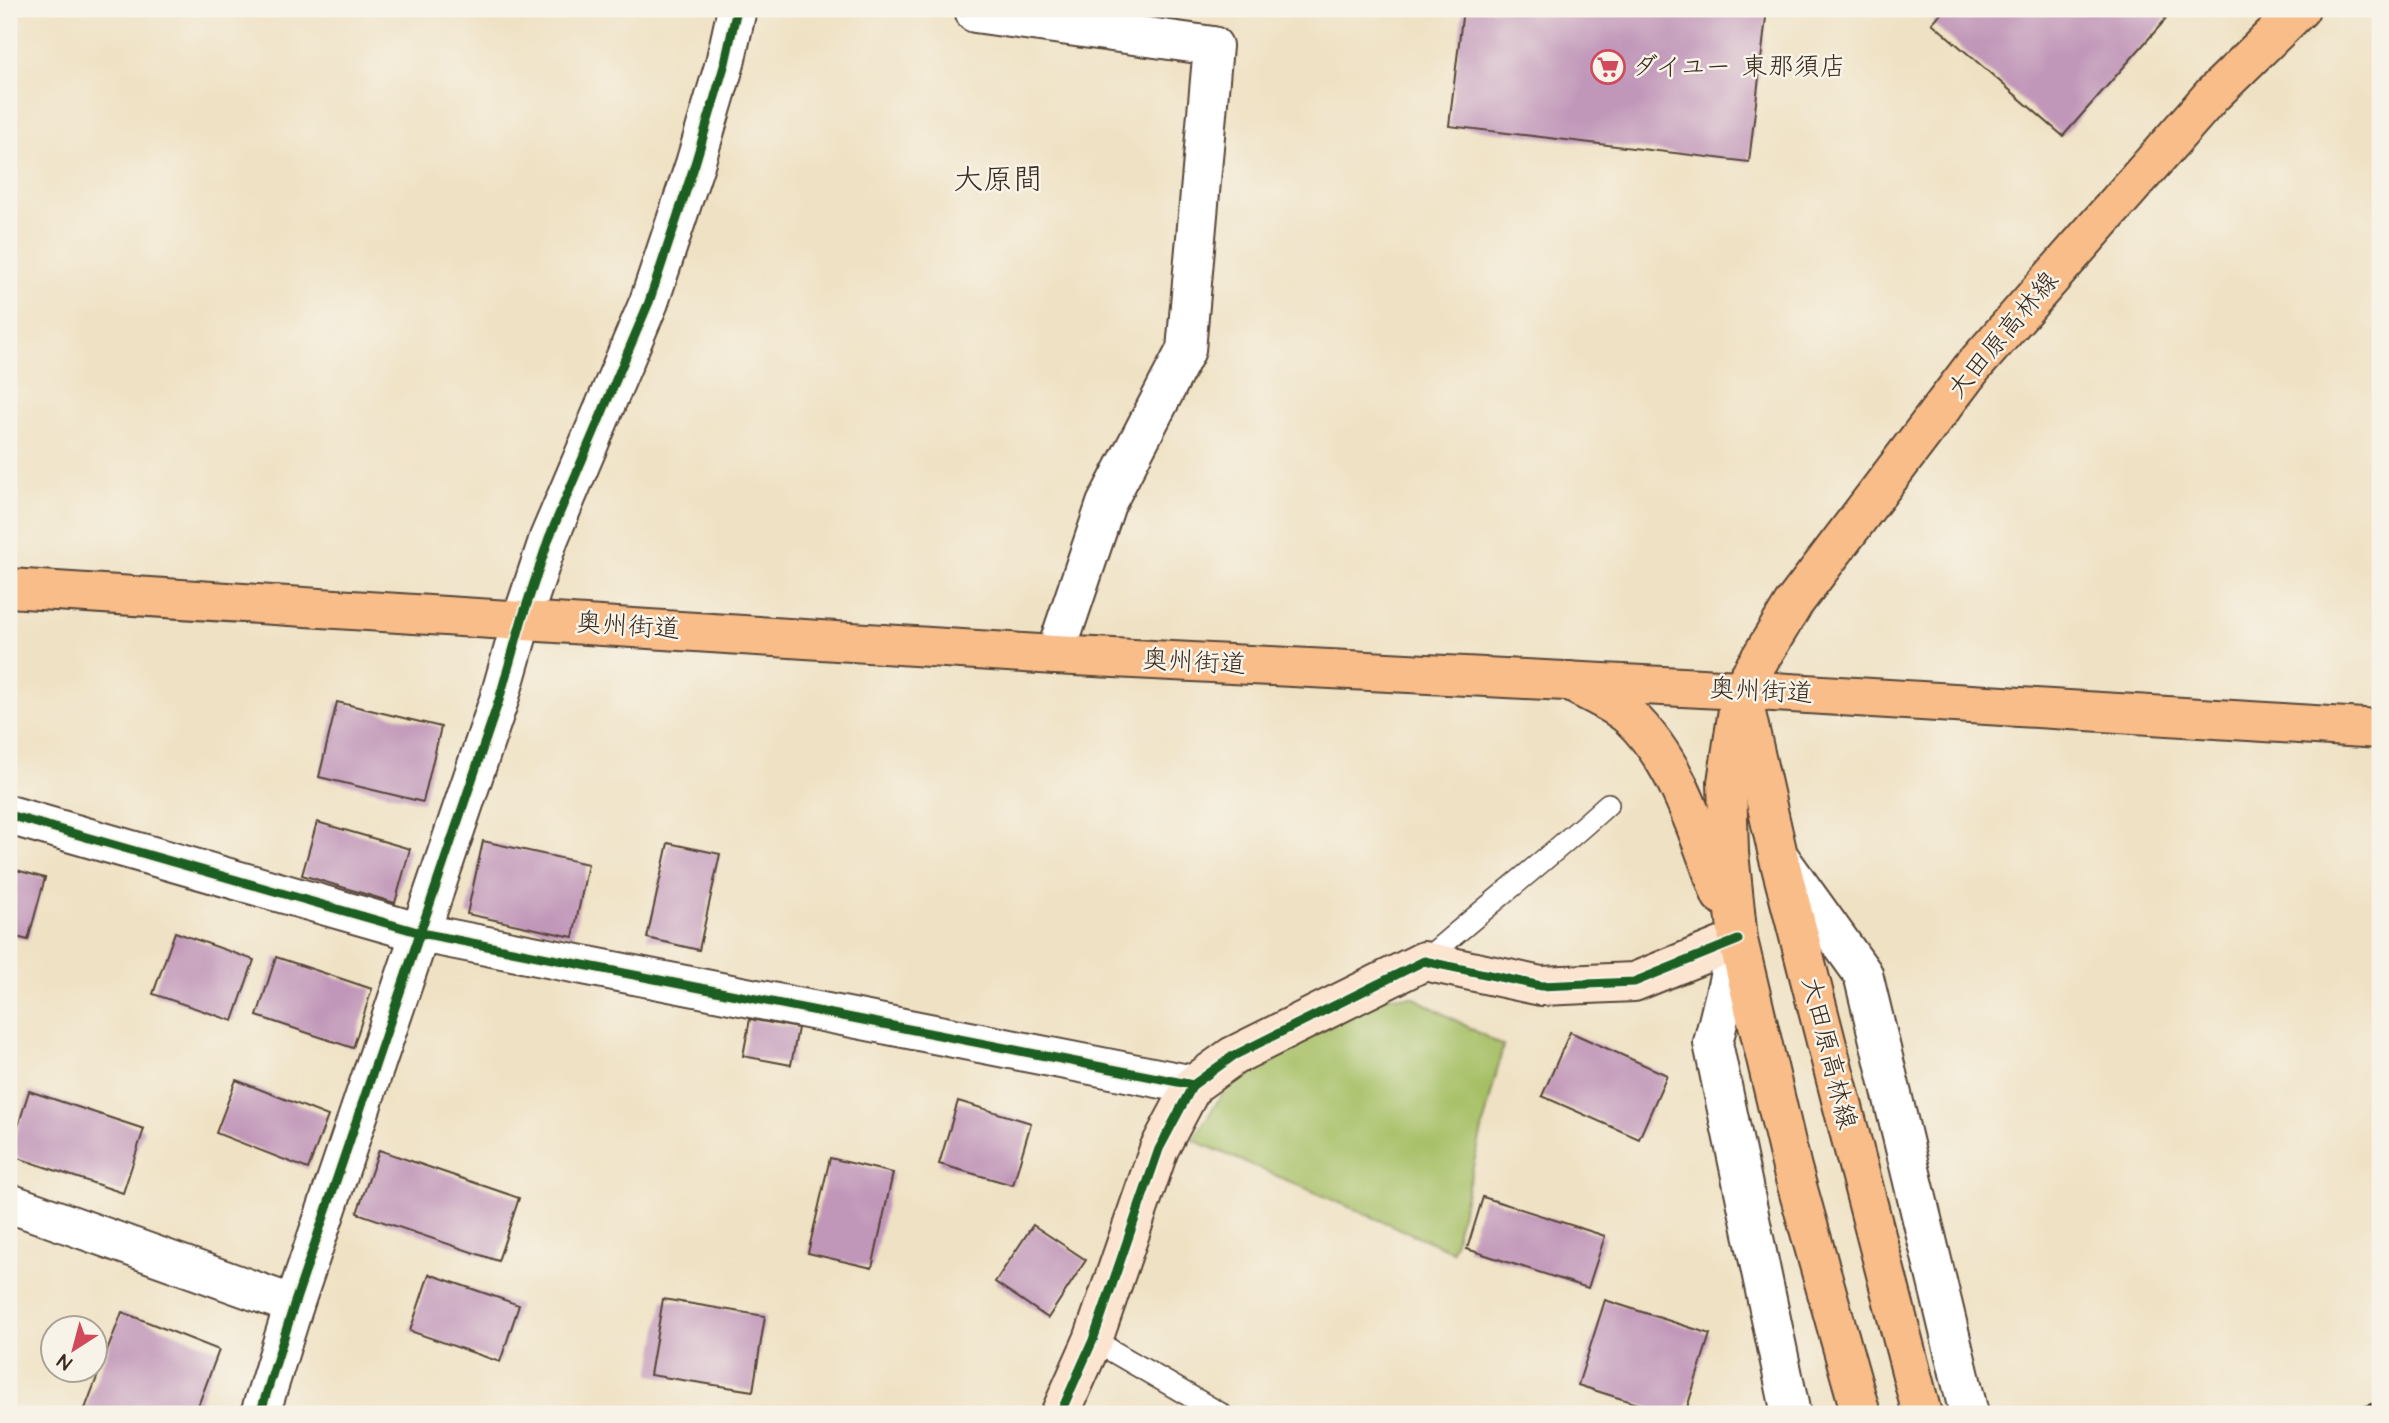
<svg xmlns="http://www.w3.org/2000/svg" width="2389" height="1423" viewBox="0 0 2389 1423" font-family="'Architects Daughter','Klee One',sans-serif">
<rect width="100%" height="100%" fill="#f7f3e8"/>
<filter id="ink" filterUnits="userSpaceOnUse"><feTurbulence type="fractalNoise" baseFrequency=".0143" numOctaves="2"/><feDisplacementMap in="SourceGraphic" scale="14" xChannelSelector="R" yChannelSelector="G"/><feConvolveMatrix kernelMatrix="1 2 1 2 8 2 1 2 1" color-interpolation-filters="sRGB"/></filter>
<filter id="wash" filterUnits="userSpaceOnUse"><feTurbulence type="fractalNoise" baseFrequency=".00686" numOctaves="4" result="noise"/><feDisplacementMap in="SourceGraphic" scale="28" xChannelSelector="R" yChannelSelector="G"/><feGaussianBlur stdDeviation="1.57" result="paint"/><feColorMatrix in="noise" values="0 0 0 0 0 0 0 0 0 0 0 0 0 0 0 0 0 1.4 0 .05"/><feComposite in="paint" operator="in"/></filter>
<g filter="url(#wash)">
<rect width="100%" height="100%" fill="#efe1c3"/>
<!-- green -->
<path fill="#a6bf65" stroke="#707442" stroke-width="2" d="M1387,996L1413,997L1503,1046L1452,1251L1193,1140L1234,1076Z"/>
<g id="blocks">
<!-- building -->
<g fill="#c197b9">
<path d="M1463,9H1767L1749,162L1449,126Z"/>
<path d="M1945,9H2154L2166,19L2063,136L1932,23Z"/>
<path d="M337,702L441,727L423,802L319,777Z"/>
<path d="M317,822L410,849L395,903L302,875Z"/>
<path d="M483,841L588,864L573,937L467,914Z"/>
<path d="M668,843L720,854L699,950L647,938Z"/>
<path d="M9,868L45,878L28,940L9,935Z"/>
<path d="M175,932L254,960L233,1021L153,994Z"/>
<path d="M276,957L372,989L353,1048L257,1016Z"/>
<path d="M750,1019L798,1028L791,1065L743,1056Z"/>
<path d="M1570,1032L1667,1075L1639,1139L1542,1096Z"/>
<path d="M236,1080L328,1116L308,1169L216,1133Z"/>
<path d="M29,1091L144,1129L123,1193L9,1155Z"/>
<path d="M958,1101L1031,1123L1013,1185L939,1164Z"/>
<path d="M379,1150L519,1198L498,1261L357,1213Z"/>
<path d="M830,1158L893,1173L872,1268L808,1253Z"/>
<path d="M1483,1197L1605,1236L1588,1288L1467,1249Z"/>
<path d="M1033,1225L1086,1260L1048,1318L995,1282Z"/>
<path d="M429,1274L519,1305L500,1362L410,1331Z"/>
<path d="M663,1299L765,1316L753,1391L650,1375Z"/>
<path d="M1605,1300L1710,1334L1685,1414H1669L1578,1385Z"/>
<path d="M122,1312L219,1350L195,1414H83Z"/>
</g>
</g>
</g>
<g filter="url(#ink)">
<use href="#blocks" fill-opacity="0" stroke="#564537" stroke-width="2"/>
<g fill="none" stroke-linecap="round" stroke-linejoin="round">
<!-- lane casing -->
<g stroke="#564537" stroke-width="24">
<g id="lane">
<path d="M1424,961C1484,908 1548,859 1608,804"/>
<path d="M1093,1340L1221,1414"/>
</g>
</g>
<!-- street casing -->
<g stroke="#564537" stroke-width="42">
<g id="street">
<path d="M975,13L1213,46L1186,350L1106,504L1055,655"/>
<path d="M9,815L421,933L1193,1085"/>
<path d="M1779,857L1863,974L1969,1414"/>
<path d="M1738,940L1713,1043L1791,1414"/>
<path d="M9,1203L294,1305"/>
<path d="M260,1414L294,1305L499,700L522,619L549,538L649,302L695,164L725,63L737,9"/>
</g>
</g>
<!-- secondary casing -->
<g stroke="#564537" stroke-width="42">
<path id="secondary" d="M1060,1414L1093,1340L1159,1149L1193,1085L1233,1056L1424,961L1541,986L1634,982L1738,940"/>
</g>
<!-- primary casing -->
<g stroke="#564537" stroke-width="42">
<g id="primary">
<path d="M1569,681C1587,692 1615,703 1630,717C1679,763 1698,835 1721,895"/>
<path d="M1746,713L1778,855L1922,1414"/>
<path d="M1861,1414L1792,1168L1738,940L1729,853L1727,782L1741,690L1794,603L1972,368L2212,95L2300,9"/>
</g>
</g>
<!-- highway casing -->
<g stroke="#564537" stroke-width="42">
<path id="highway" d="M9,588L1055,655L1741,690L2380,729"/>
</g>
<!-- lane -->
<use href="#lane" stroke="#fff" stroke-width="21"/>
<!-- street -->
<use href="#street" stroke="#fff" stroke-width="38"/>
<!-- secondary -->
<use href="#secondary" stroke="#fce5d0" stroke-width="38"/>
<!-- primary -->
<use href="#primary" stroke="#f8bd89" stroke-width="38"/>
<!-- highway -->
<use href="#highway" stroke="#f8bd89" stroke-width="38"/>
<!-- rail -->
<path stroke="#3b2a1e" stroke-width="5" d="M2350,1414L2380,1402"/>
<!-- cycleway casing -->
<g stroke="#f7f3e8" stroke-width="13">
<g id="cycleway">
<path d="M9,815L421,933L1193,1085"/>
<path d="M260,1414L294,1305L499,700L522,619L549,538L649,302L695,164L725,63L737,9"/>
<path d="M1060,1414L1093,1340L1159,1149L1193,1085L1233,1056L1424,961L1541,986L1634,982L1738,940"/>
</g>
</g>
<!-- cycleway -->
<use href="#cycleway" stroke="#1b5e20" stroke-width="9"/>
</g>
</g>
<!-- icons -->
<defs>
<g id="supermarket-ring" transform="scale(1.75)"><circle r="9.5" fill="#f7f3e8" stroke="#d1495b" stroke-width="1.5"/><path d="M-6-5.5h2.5l.6 2H6L4.5 2H-2.5L-4.4-4H-6ZM-1.5 3.2a1.3 1.3 0 1 0 .1 0ZM3 3.2a1.3 1.3 0 1 0 .1 0Z" fill="#d1495b"/></g>
</defs>
<g fill-rule="evenodd">
<use href="#supermarket-ring" x="1608" y="67"/>
</g>
<g text-anchor="middle" dominant-baseline="central" stroke-width="5" stroke-linejoin="round" paint-order="stroke">
<!-- poi labels -->
<g font-size="26" fill="#3b2a1e" stroke="#f7f3e8" text-anchor="start">
<text x="1632" y="67">ダイユー 東那須店</text>
</g>
<!-- street labels -->
<g font-size="26" fill="#3b2a1e" stroke="#f7f3e8">
<text transform="translate(2003 335) rotate(-50)">大田原高林線</text>
<text transform="translate(628 626) rotate(4)">奥州街道</text>
<text transform="translate(1194 662) rotate(3)">奥州街道</text>
<text transform="translate(1761 691) rotate(3)">奥州街道</text>
<text transform="translate(1829 1053) rotate(76)">大田原高林線</text>
</g>
<!-- quarter labels -->
<g font-size="30" fill="#3b2a1e" stroke="#f7f3e8">
<text x="998" y="180">大原間</text>
</g>
</g>
<!-- margin -->
<rect width="2389" height="1423" fill="none" stroke="#f7f3e8" stroke-width="35"/>
<!-- north arrow -->
<g transform="translate(74 1349) rotate(216)"><circle r="33" fill="#f7f3e8" stroke="#aca397" stroke-width="2"/>
<path d="M0-5L12 26L0 18L-12 26Z" fill="#d1495b"/>
<text y="-10" font-size="19" font-weight="bold" text-anchor="middle" fill="#3b2a1e">N</text>
</g>
</svg>
